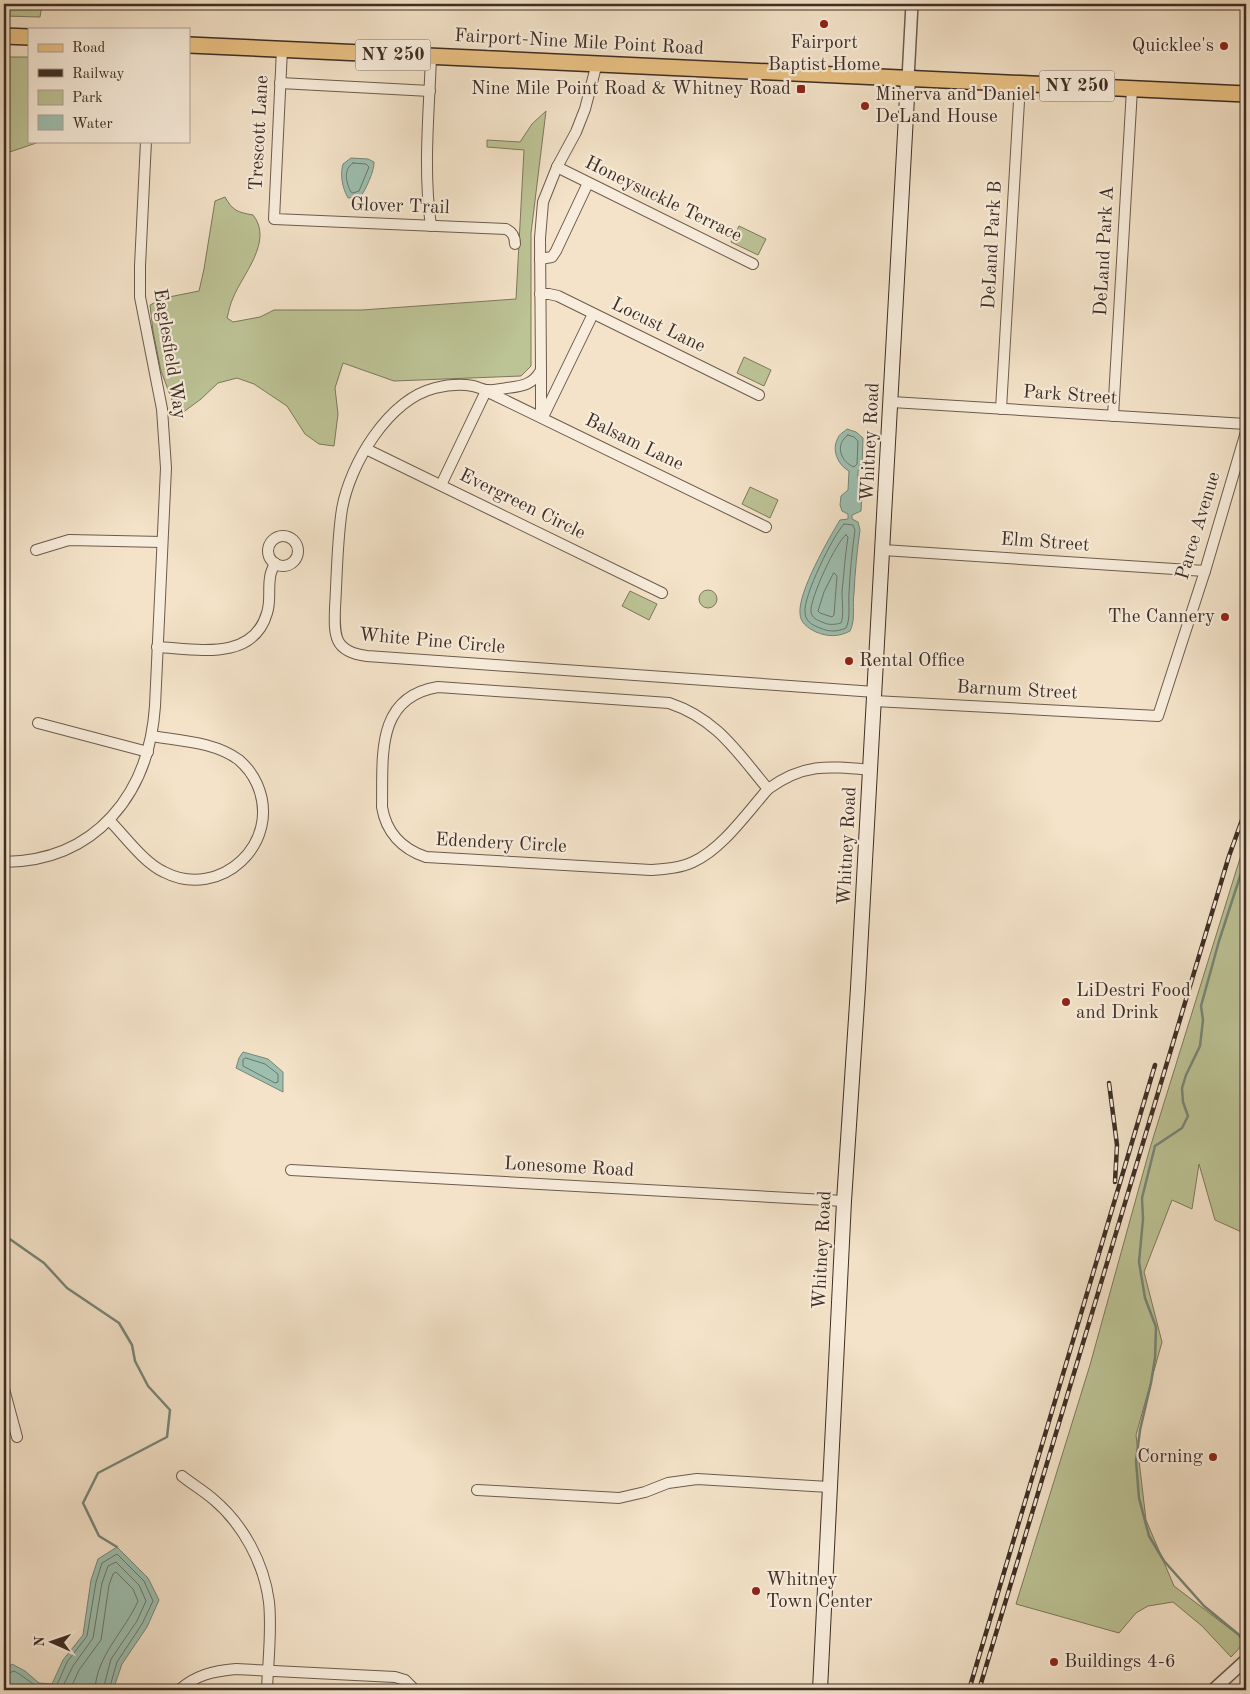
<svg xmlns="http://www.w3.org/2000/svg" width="1250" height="1694" viewBox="0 0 1250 1694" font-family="'Old Standard TT',serif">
<rect width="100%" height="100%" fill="#f4e3c9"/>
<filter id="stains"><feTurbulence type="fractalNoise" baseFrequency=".004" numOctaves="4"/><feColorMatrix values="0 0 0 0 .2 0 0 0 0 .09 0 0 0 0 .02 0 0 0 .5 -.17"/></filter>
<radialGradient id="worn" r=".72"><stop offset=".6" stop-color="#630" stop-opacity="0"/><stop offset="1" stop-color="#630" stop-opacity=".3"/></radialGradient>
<!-- green -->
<g fill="#bcc395" stroke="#7d785d">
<path d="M4,4H42L40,17L4,16Z"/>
<path d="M4,57H29V141H42L4,154Z"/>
<path d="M546,111L531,233V366L521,376L394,381L343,363L335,388L338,414L334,446L319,444L305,434L287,406L254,384L237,378L218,383L201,399L178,416L161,371L153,331L150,305L164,298L199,291L204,269L215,201L225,197C233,211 237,212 253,215C274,241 242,275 233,298C230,304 229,311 227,318L233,322L260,317L274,310H362L516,299L524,150L487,147V140L520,142L532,124Z"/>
<path d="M739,226L766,239L758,255L731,242Z"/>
<path d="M744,357L771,370L764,386L737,373Z"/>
<path d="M750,487L778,500L770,518L742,504Z"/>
<circle cx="708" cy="599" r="9"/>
<path d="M630,591L657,604L649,620L622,606Z"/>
<path d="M1246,839V1234L1215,1220L1199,1164L1192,1209L1172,1200L1144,1272L1162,1342L1136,1435L1146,1520L1174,1586L1246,1641L1231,1657L1202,1626L1173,1602L1148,1606L1136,1613L1119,1633L1016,1604L1090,1365L1150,1148Z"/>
</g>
<!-- water -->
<g fill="#9dbfb0" stroke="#778578">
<path d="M351,158L368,159L374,162C375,169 365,192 360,197L348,198C342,187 340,175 343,164Z"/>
<path d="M847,429L856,432L863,438L862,468L858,471V490L862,493L861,511L852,515V519L858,522L860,530C857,551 855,572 854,593C852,606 856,619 850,631C839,637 828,637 816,632C808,628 800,623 800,613C798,592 829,538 840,520L848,519V514L842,511L840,505L841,496L848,490L849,471C838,465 831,450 838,438C839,434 844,432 847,429Z"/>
<path d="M243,1052L268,1059L283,1072V1092L236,1068L239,1058Z"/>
<path d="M117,1547L148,1578L159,1600L147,1627L122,1664L113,1690H4V1672L12,1664L25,1671L39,1683L52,1684L63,1660L83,1635L91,1580L98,1559Z"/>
</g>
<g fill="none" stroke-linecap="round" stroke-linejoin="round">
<!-- shore -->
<g stroke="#6e766a" stroke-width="1">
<path d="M353,163L366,164L369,167L359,191L353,193L351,192C346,183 343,169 353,163Z"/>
<path d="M848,435L854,437L858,441L857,464L854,467C841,462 834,445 848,435Z"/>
<path d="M844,524L853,525L855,530C852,551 850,572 849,593C848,604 851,618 846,628C837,632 829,632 820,628C812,625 805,621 805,612C803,597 833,535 844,524Z"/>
<path d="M846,535L848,537C845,555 844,574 842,592C842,601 844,617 841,623C834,625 828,625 822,622C817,620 812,618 811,612C809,600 837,540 846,535Z"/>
<path d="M834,573L837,576L834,615L832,617L820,613L818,611L824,592Z"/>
<path d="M246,1058L265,1064L278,1074V1082L275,1083L243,1066V1060Z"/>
<path d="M4,1675L14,1671C28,1678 39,1694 56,1687L67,1662L87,1636L96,1582L102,1563L117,1554L144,1581L153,1601L142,1624L117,1662L109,1690"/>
<path d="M61,1690L73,1666L93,1638L102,1583L108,1566L116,1562L139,1585L146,1601L137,1621L111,1659L103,1690"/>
<path d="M70,1690L79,1670L101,1640L109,1585L113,1574L116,1572L133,1589L138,1601C125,1631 96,1656 95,1690"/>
</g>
<!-- stream -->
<g stroke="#778578" stroke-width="2.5">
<path d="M1246,858L1219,941L1201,1006L1203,1020L1200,1046L1186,1075L1182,1088L1183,1102L1188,1116L1182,1128L1155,1146L1142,1198L1143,1219L1139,1262L1145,1298L1156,1327L1155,1358L1151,1383L1140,1430L1136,1461L1139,1498L1149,1536L1164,1561L1204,1606L1238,1634L1246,1644"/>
<path d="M4,1235L44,1263L67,1288L119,1323L132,1345L135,1361L148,1386L170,1410L167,1437L98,1473L83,1503L99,1536L117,1547"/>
</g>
<!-- minor casing -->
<g stroke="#6c5b4e" stroke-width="12">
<g id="minor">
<path d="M282,49L274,219L506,229C512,232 515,236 515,244"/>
<path d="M597,63L585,109L576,132L557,167L543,202L540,238L541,370C533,385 522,386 507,388C500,389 494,391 488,390C483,390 478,387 473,386C462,384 447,385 435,388C388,400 350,464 342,509C337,541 337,575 335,608C334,636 334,652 367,656L875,692"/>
<path d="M280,83L430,91"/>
<path d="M557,167L753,264"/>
<path d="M431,226C423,170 429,113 431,57"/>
<path d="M540,259L552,257L556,251L588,183"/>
<path d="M540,294H549L558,296L759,395"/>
<path d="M541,371V416"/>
<path d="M892,402L1246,424"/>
<path d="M1001,409L1020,84"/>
<path d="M1113,416L1132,89"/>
<path d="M543,417L593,314"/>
<path d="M366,449L662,593"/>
<path d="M441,485L486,391L766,527"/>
<circle cx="283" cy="551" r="15"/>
<path d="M36,550L69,540L162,542"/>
<path d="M883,550L1205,571"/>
<path d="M157,647C196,649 253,662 267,613C271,601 268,589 270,578C270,573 273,568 275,563"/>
<path d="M438,687L669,703C717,719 737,752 768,789C747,813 722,849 693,862C680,868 665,869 651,870L426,857C402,849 386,832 382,807C383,757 375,697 438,687Z"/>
<path d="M874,701L1158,716L1205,571L1246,432"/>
<path d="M38,723L148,752"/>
<path d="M768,789C804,763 828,766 871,770"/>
<path d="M109,820C125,836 143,862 164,872C220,901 283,843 257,784C253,775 247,767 239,760C215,742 181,741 152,736"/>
<path d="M4,862C96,861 149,794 155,706L166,468L162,409L140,297V266L146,141"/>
<path d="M291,1170L844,1201"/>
<path d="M4,1389L17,1437"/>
<path d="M182,1476C192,1484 204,1491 213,1499C243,1524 264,1563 269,1602C272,1631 268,1661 267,1690"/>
<path d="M477,1490L619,1498L645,1492L668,1483L697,1479L829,1487"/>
<path d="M179,1690C196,1675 213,1671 236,1669L395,1677L405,1680L415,1690"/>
</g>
</g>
<!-- tertiary casing -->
<g stroke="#6c5b4e" stroke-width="14">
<g id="tertiary">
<path d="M908,79L912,4"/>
<path d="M1213,1690L1246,1660"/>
</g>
</g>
<!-- secondary casing -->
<g stroke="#3e2e25" stroke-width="16">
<path id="secondary" d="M820,1690L844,1201L858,988L908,79"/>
</g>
<!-- primary casing -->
<g stroke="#3e2e25" stroke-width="18">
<g id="primary">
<path d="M4,36L29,37"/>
<path d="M189,45L1246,94"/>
</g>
</g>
<!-- minor -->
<use href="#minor" stroke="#f8eddc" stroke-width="10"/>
<!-- tertiary -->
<use href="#tertiary" stroke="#f8eddc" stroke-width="11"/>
<!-- secondary -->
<use href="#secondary" stroke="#f8eddc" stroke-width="14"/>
<!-- primary -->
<use href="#primary" stroke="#eac284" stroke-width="15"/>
<!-- rail casing -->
<g stroke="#3e2e25" stroke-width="4.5">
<g id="rail">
<path d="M1109,1083L1117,1145L1115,1182"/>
<path d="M969,1690L1155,1065"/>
<path d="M979,1690L1229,856L1246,809"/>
</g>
</g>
<!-- rail -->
<use href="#rail" stroke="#f8eddc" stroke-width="2.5" stroke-dasharray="8" stroke-linecap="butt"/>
</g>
<!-- markers -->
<g fill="#8f2418" stroke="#f8eddc" stroke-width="2">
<circle cx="824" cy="24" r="5"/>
<circle cx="1224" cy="46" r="5"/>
<rect x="796" y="84" width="10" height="10" rx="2.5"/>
<circle cx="865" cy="106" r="5"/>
<circle cx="1225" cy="617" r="5"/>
<circle cx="849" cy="661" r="5"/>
<circle cx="1066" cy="1002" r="5"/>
<circle cx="1213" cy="1457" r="5"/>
<circle cx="756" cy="1591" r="5"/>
<circle cx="1054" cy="1662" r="5"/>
</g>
<g text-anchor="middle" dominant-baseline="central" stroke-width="4.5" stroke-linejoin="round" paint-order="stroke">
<!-- shield labels -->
<g fill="#f8eddc" stroke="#76675c" stroke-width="1">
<rect x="355.5" y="39.5" width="75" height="31" rx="4"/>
<rect x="1039.5" y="70.5" width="75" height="31" rx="4"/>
</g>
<g font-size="18" font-weight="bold" fill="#3e2e25">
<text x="393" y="55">NY 250</text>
<text x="1077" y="86">NY 250</text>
</g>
<!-- street labels -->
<g font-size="19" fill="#3e2e25" stroke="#f8eddc">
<text transform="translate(579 43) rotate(3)">Fairport-Nine Mile Point Road</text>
<text transform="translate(260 133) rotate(-87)">Trescott Lane</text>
<text transform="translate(663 200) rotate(26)">Honeysuckle Terrace</text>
<text transform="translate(400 207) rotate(2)">Glover Trail</text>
<text transform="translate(993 245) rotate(-87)">DeLand Park B</text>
<text transform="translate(1105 251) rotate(-87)">DeLand Park A</text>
<text transform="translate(658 326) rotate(26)">Locust Lane</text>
<text transform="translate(169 354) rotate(81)">Eaglesfield Way</text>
<text transform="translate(1070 396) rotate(4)">Park Street</text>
<text transform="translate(871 442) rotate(-87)">Whitney Road</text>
<text transform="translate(634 443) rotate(26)">Balsam Lane</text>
<text transform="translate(522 505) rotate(26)">Evergreen Circle</text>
<text transform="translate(1199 526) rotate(-73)">Parce Avenue</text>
<text transform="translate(1045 543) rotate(4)">Elm Street</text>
<text transform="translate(432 642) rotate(5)">White Pine Circle</text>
<text transform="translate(1017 691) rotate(3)">Barnum Street</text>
<text transform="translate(501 844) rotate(3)">Edendery Circle</text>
<text transform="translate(848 846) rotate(-87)">Whitney Road</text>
<text transform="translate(569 1168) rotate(3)">Lonesome Road</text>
<text transform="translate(823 1250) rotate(-87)">Whitney Road</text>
</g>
<!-- poi labels -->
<g font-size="19" fill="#3e2e25" stroke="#f8eddc" text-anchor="start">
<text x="824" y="43" text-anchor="middle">Fairport<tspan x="824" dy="22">Baptist Home</tspan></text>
<text x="1214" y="46" text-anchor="end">Quicklee's</text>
<text x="791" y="89" text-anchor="end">Nine Mile Point Road &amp; Whitney Road</text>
<text x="875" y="95">Minerva and Daniel<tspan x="875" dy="22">DeLand House</tspan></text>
<text x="1215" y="617" text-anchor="end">The Cannery</text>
<text x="859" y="661">Rental Office</text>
<text x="1076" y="991">LiDestri Food<tspan x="1076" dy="22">and Drink</tspan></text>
<text x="1203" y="1457" text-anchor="end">Corning</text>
<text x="766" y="1580">Whitney<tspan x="766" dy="22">Town Center</tspan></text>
<text x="1064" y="1662">Buildings 4-6</text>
</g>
</g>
<!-- margin -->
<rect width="1250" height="1694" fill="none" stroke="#f4e3c9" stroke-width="20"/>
<rect x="5" y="5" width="1240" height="1684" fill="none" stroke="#3e2e25" stroke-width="2.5"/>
<rect x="10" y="10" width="1230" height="1674" fill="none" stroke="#3e2e25"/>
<!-- legend -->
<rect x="28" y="28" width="162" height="115" fill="#f8eddc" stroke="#aea193"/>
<rect x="38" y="44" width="25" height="8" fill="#eac284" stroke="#aea193"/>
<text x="72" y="52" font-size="15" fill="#3e2e25">Road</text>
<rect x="38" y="69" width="25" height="8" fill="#3e2e25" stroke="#aea193"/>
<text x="72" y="78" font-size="15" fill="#3e2e25">Railway</text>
<rect x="38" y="90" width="25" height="15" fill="#bcc395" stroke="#aea193"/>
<text x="72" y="102" font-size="15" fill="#3e2e25">Park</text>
<rect x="38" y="115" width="25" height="15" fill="#9dbfb0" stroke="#aea193"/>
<text x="72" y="128" font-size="15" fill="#3e2e25">Water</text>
<!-- north arrow -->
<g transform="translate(52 1642) rotate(272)" stroke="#f8eddc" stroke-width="4" paint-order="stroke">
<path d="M0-4L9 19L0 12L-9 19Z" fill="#3e2e25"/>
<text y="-8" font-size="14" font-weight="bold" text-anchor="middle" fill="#3e2e25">N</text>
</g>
<rect width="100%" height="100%" filter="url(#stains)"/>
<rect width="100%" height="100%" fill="url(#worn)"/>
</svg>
